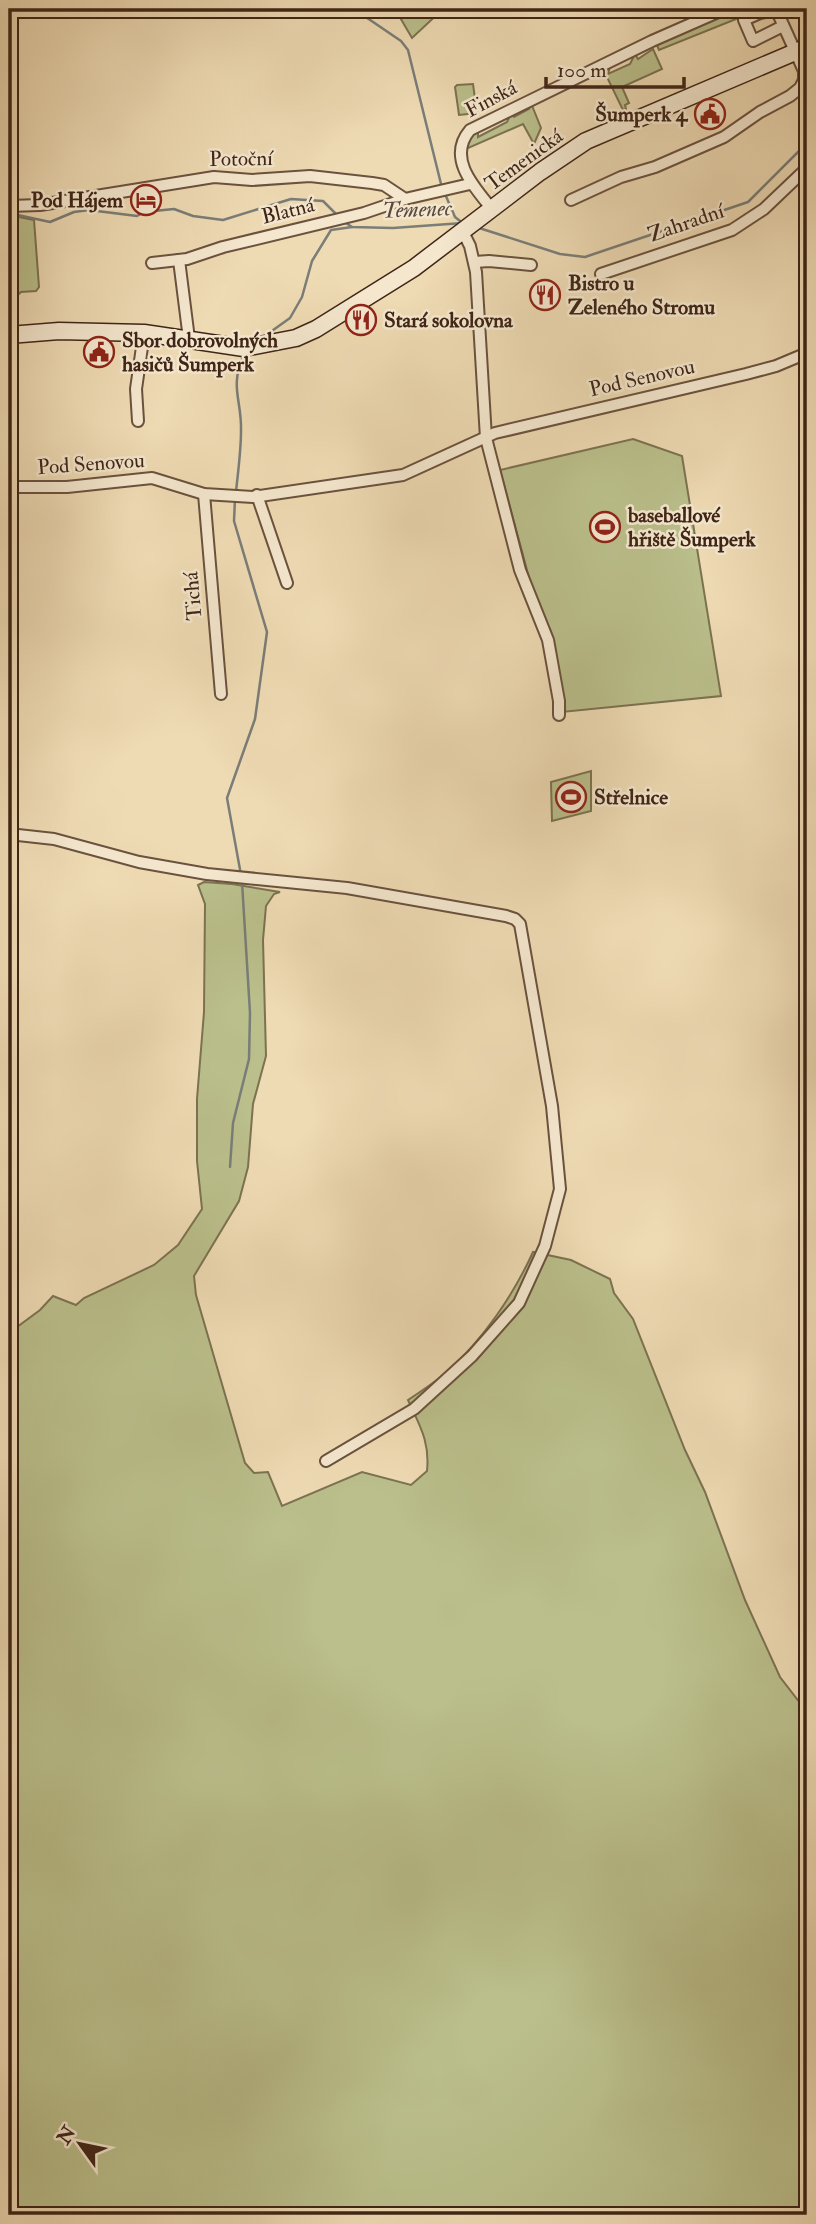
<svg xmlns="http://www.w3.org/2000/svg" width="816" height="2224" viewBox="0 0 816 2224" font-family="'IM FELL Double Pica',serif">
<rect width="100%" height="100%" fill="#eedab3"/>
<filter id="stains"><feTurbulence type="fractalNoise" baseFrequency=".00286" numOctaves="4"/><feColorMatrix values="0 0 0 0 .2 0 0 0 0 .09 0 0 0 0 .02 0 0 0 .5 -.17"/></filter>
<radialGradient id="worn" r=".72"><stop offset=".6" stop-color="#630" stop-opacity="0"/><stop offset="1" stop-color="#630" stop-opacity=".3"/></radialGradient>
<!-- green -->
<g fill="#babf8b" stroke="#7c7251" stroke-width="2">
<path d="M395,9H443L412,38Z"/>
<path d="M733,9H761L659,50L656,43Z"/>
<path d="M653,49L662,69L622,87L629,103L625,105L626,109L623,110L603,69L610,67L608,74L630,64L635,54L638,59Z"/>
<path d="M473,84L477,113L459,115L455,87L457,85Z"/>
<path d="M531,103L541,128L534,144L523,124L466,149L471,135L478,131V137L507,122L511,113L514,117L529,109L527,106Z"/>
<path d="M14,216L34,220L39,287L36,291L21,292L9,303V225Z"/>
<path d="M633,439L682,456L721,696L562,712L551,632L531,585L500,470Z"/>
<path d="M591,771V811L552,821L551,782Z"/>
<path d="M204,882L232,884L280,892L274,894L266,906L263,940L266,1056L253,1104L248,1167L239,1201L194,1276L196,1295L245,1463L254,1473L268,1472L282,1506L362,1472L411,1485L427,1471C430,1442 420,1426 408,1400C421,1391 436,1382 448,1371C483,1339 513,1296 533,1252L571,1260L610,1279L614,1293L633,1319L685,1450L705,1492L745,1600L780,1677L807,1712V2215H9V1333L40,1310L53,1296L76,1305L84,1298L154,1265L178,1245L202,1209L197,1161V1099L204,1012L205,904L198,885Z"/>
</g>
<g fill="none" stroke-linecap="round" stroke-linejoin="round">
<!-- stream -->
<g stroke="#7a7d78" stroke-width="2.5">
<path d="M354,9L401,41L408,50L442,188"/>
<path d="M445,194L455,217L460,221"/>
<path d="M9,218L13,214L50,222L74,212L89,210L137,216L144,212L174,209L193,216L223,220L291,199L323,201L338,216"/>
<path d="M343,221L352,227L393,228L463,223"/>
<path d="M476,227L560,254L585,257L748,202L807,143"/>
<path d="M262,338L290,318L302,297L312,261L331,230L352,227"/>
<path d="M236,492C238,472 241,451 241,431C242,399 229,388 244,354"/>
<path d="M235,499L234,521L267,632L255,719L227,798L241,875"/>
<path d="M230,1167L233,1123L249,1059L250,1013L242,882"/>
</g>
<!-- street casing -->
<g stroke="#6b523e" stroke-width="14">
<g id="street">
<path d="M777,10L760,13L744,20L753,41L783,26"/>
<path d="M571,200L621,177L655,167L724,137L760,112L790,96L800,88L804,80V71L776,9"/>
<path d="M9,206L40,205L214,177L252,180L310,176L372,183L384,185L405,199L470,184"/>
<path d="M492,209C475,188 446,158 470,130L652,41L725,9"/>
<path d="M462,230L470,246L476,272L486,438L520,570L548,640L559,701V715"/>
<path d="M179,260L189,339"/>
<path d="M475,262L489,261L531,265"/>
<path d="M152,263L187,259L223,247L364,213L405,199"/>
<path d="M601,274L732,230L764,209L807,168"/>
<path d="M138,421L136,389L144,333"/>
<path d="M9,487H67L152,478L204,494L253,497L403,475L495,433L746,374L776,366L807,353"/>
<path d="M204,494L221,694"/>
<path d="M257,495L287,583"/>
<path d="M9,834L54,839L139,862L207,874L347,888L506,916L515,919L520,924L552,1106L560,1189L545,1246L519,1303L472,1356L414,1409L326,1461"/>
</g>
</g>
<!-- secondary casing -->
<g stroke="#3f2517" stroke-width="19">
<path id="secondary" d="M9,335L59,331L144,333L244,348L296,338L316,329L414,268L540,172L586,141L807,47"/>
</g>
<!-- street -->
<use href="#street" stroke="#f4e7ce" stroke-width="10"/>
<!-- secondary -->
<use href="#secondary" stroke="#f4e7ce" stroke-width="16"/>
</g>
<!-- icons -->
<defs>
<g id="civic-ring" transform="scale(1.575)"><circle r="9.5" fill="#f4e7ce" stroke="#8f2418" stroke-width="1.5"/><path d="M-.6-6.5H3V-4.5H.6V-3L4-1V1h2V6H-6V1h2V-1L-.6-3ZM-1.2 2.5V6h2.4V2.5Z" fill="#8f2418"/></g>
<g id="hotel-ring" transform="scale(1.575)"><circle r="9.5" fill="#f4e7ce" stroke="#8f2418" stroke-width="1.5"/><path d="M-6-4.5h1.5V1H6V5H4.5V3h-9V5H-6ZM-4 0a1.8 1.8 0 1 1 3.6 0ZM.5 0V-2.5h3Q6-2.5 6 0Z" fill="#8f2418"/></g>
<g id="restaurant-ring" transform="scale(1.575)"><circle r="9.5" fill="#f4e7ce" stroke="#8f2418" stroke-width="1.5"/><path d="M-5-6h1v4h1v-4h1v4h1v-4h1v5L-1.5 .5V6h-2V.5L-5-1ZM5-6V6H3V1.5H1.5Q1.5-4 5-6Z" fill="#8f2418"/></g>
<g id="stadium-ring" transform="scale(1.575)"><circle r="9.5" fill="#f4e7ce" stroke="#8f2418" stroke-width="1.5"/><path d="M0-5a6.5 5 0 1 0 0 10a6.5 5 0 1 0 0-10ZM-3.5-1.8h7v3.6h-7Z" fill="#8f2418"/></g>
</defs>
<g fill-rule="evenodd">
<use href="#civic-ring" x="710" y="114"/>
<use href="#hotel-ring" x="146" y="200"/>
<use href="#restaurant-ring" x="545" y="295"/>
<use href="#restaurant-ring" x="361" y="320"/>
<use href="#civic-ring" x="99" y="352"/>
<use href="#stadium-ring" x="605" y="527"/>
<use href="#stadium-ring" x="571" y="797"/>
</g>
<g text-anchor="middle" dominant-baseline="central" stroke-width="5" stroke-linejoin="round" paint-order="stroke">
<!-- street labels -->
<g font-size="21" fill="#3f2517" stroke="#f4e7ce">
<text transform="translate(491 99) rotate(-28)">Finská</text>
<text transform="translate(241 159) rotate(-1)">Potoční</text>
<text transform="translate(524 160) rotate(-36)">Temenická</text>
<text transform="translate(288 211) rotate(-14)">Blatná</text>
<text transform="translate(686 223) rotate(-19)">Zahradní</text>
<text transform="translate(642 378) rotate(-13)">Pod Senovou</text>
<text transform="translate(91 464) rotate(-4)">Pod Senovou</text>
<text transform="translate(193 596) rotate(-95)">Tichá</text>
</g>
<!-- poi labels -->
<g font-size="21" font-weight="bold" fill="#3f2517" stroke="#f4e7ce" text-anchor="start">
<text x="687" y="114" text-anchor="end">Šumperk 4</text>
<text x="123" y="200" text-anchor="end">Pod Hájem</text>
<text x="568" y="283">Bistro u<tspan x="568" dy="24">Zeleného Stromu</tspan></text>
<text x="384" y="320">Stará sokolovna</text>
<text x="122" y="340">Sbor dobrovolných<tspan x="122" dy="24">hasičů Šumperk</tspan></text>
<text x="628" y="515">baseballové<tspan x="628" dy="24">hřiště Šumperk</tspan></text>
<text x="594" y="797">Střelnice</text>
</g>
<!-- water labels -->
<g font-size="23" font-style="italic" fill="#584a40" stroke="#f4e7ce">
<text transform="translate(417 209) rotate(-2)">Temenec</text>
</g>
</g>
<!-- margin -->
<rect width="816" height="2224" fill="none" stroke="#eedab3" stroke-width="35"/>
<rect x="10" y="10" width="795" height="2203" fill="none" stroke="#3f2517" stroke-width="3.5"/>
<rect x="18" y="18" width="781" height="2189" fill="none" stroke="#3f2517" stroke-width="2"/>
<!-- north arrow -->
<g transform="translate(80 2144) rotate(303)" stroke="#f4e7ce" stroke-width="5" paint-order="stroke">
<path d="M0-5L12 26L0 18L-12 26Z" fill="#3f2517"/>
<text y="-10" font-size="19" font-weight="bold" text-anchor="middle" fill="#3f2517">N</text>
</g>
<!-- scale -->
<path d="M546 77v10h138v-10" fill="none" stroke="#3f2517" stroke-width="3.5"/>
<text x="557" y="77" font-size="21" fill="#3f2517" stroke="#f4e7ce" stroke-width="5" paint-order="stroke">100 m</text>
<rect width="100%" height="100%" filter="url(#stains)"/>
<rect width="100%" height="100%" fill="url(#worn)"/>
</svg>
